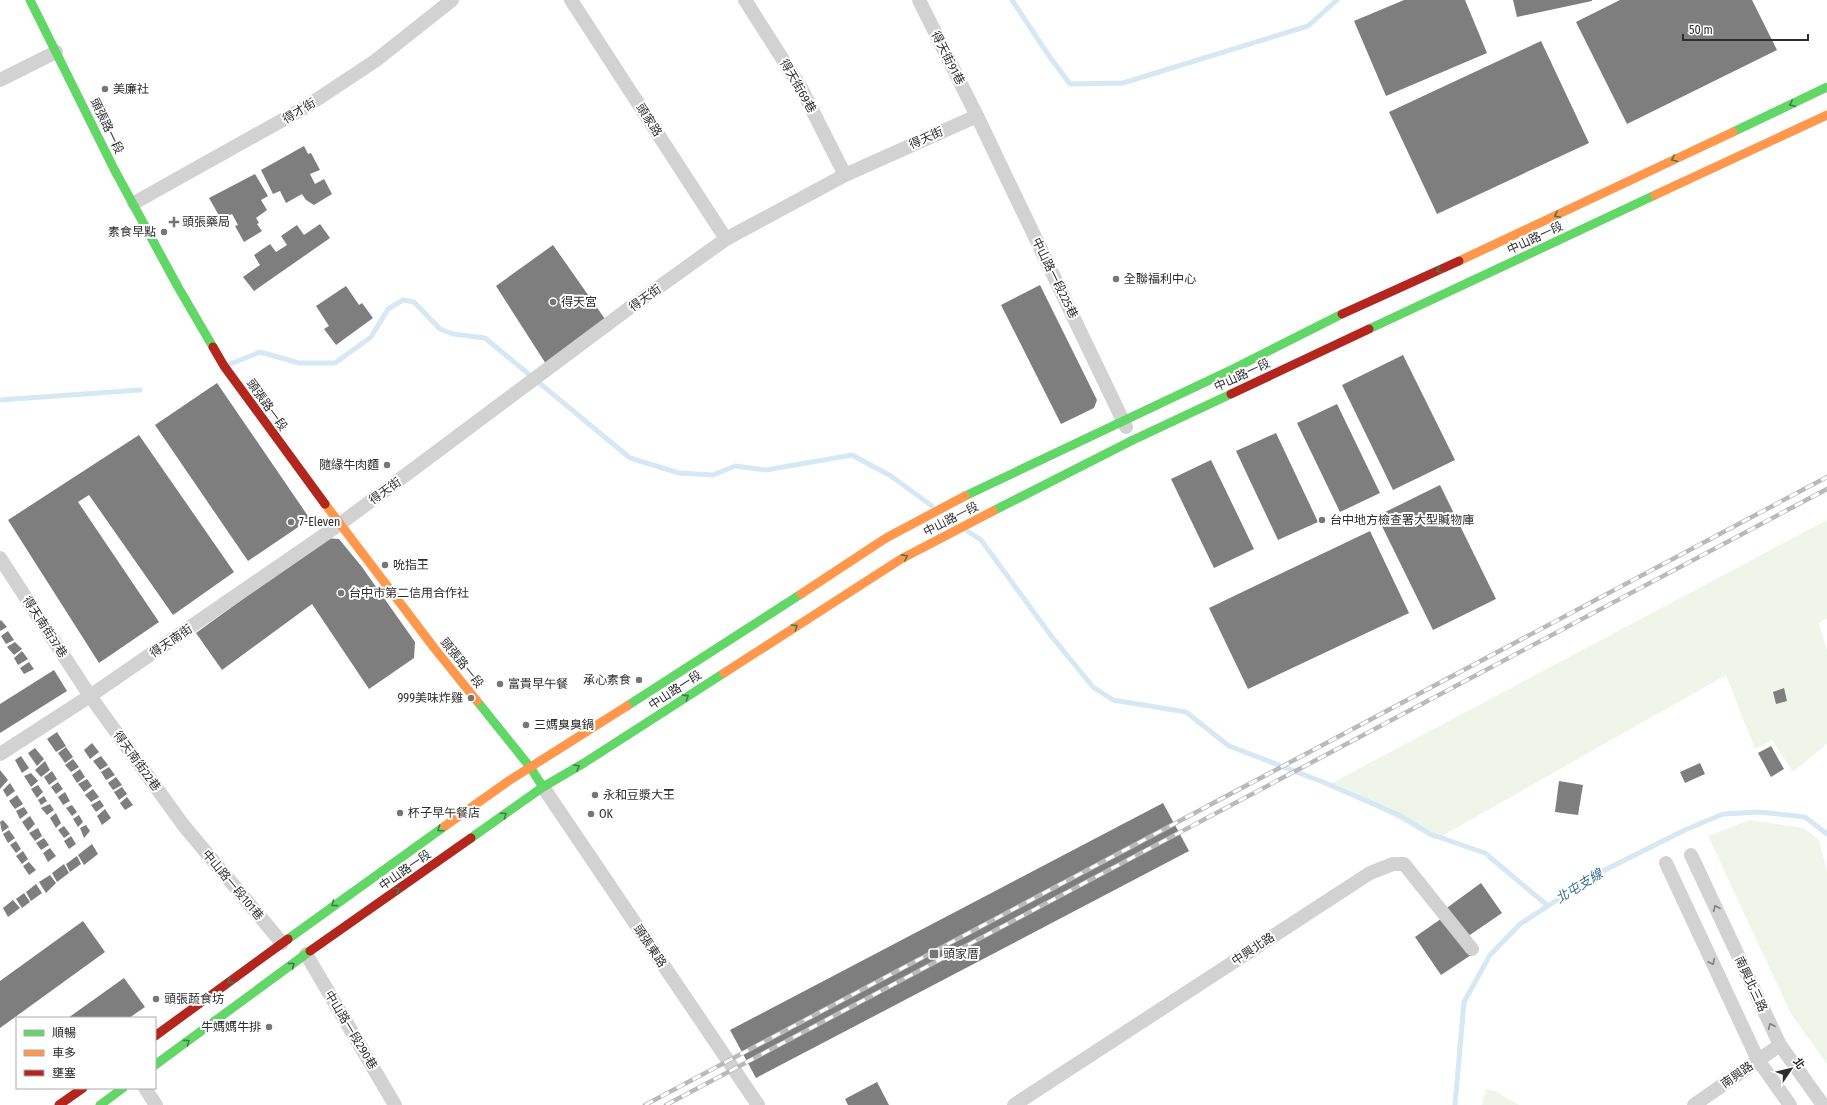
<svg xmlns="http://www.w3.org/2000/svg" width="1827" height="1105" viewBox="0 0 1827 1105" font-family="'Fira Sans Condensed','Noto Sans TC',sans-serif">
<rect width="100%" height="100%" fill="#fff"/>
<!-- green -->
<g fill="#f0f5ea">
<path d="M1827,520V618L1819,623L1827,650V744L1793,772L1772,740L1755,749L1726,675L1435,840L1332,783Z"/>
<path d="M1749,820L1803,828L1819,840L1827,871V1064L1791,1014L1708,836Z"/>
<path d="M1486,1089L1495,1091L1519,1105H1482Z"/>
</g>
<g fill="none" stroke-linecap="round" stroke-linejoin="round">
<!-- stream -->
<g stroke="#d6e8f3" stroke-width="5">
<path d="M1012,0L1049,56L1070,84L1123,83L1308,26L1337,0"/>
<path d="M228,365L260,352L299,363H335L371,337L388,309L403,300L414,302L440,329L453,334L485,338L630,458L679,473L713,475L735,466L766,470L852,455L891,476L932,506"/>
<path d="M0,400L140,390"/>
<path d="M966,530L981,540L1052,637L1093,687L1113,700L1186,712L1229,746L1323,782L1401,816L1430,834L1485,853L1548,906"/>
<path d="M1455,1105L1464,1002L1490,955L1520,924L1597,874L1685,830L1723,814L1760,812L1805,817L1827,834"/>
</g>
</g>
<!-- building -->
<g fill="#7e7e7e">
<path d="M1404,0H1465L1487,53L1386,96L1354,21Z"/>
<path d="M1513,0H1592V1L1517,17Z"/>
<path d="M1620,0H1752L1777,50L1627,124L1576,22Z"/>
<path d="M1541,41L1589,143L1437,214L1389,112Z"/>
<path d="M304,146L308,154L311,153L320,170L310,174L315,184L324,179L332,194L314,205L306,200L302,194L286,203L280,191L273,194L261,170Z"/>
<path d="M255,174L268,196L261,200L267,210L256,218L259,223L257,224L262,231L244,242L235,226L238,225L232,214L221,219L209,198Z"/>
<path d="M320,224L330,238L254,291L243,277L260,265L254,255L270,244L276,252L287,245L281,236L297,225L304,235Z"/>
<path d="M553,245L605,319L546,364L496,286Z"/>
<path d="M1040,285L1097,400L1094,408L1061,424L1001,305Z"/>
<path d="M346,286L359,305L362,303L373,318L336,345L324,329L329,326L316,306Z"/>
<path d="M1403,355L1455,460L1393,490L1342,385Z"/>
<path d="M217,383L310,519L248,561L155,425Z"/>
<path d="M1337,404L1380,493L1340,512L1297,423Z"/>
<path d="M1276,433L1318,522L1278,540L1236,451Z"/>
<path d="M139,435L234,572L173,615L89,495L78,502L159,622L99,663L8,520Z"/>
<path d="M1211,460L1254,549L1214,568L1171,479Z"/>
<path d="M1440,485L1496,599L1433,630L1377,516Z"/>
<path d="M1370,531L1409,613L1248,689L1209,608Z"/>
<path d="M324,538L339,539L362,567L415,642L414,658L369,689L312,604L222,670L196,633L287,567Z"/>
<path d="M1,620L7,627L0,631V621Z"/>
<path d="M8,631L14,640L6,644L1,636Z"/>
<path d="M15,642L22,649L14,655L7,647Z"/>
<path d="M22,651L28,659L18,665L14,658Z"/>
<path d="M29,662L34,669L24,674L20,668Z"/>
<path d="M54,670L67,691L0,733V704Z"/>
<path d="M1784,688L1787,701L1776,704L1773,692Z"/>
<path d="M57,732L66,746L56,752L47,739Z"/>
<path d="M92,743L99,752L90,759L84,750Z"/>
<path d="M1771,746L1784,769L1771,777L1758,753Z"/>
<path d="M66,747L73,757L65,763L58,753Z"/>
<path d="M35,748L44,759L37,766L28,753Z"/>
<path d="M21,756L29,768L22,773L15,760Z"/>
<path d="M101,756L108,765L100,770L93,761Z"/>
<path d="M73,759L79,767L71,772L65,765Z"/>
<path d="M45,761L50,770L41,777L35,770Z"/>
<path d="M1700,763L1705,774L1685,783L1680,772Z"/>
<path d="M109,767L115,775L106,780L101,772Z"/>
<path d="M80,769L85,777L77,783L72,775Z"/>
<path d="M0,770L8,780L0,789Z"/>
<path d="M52,771L57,779L49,785L44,777Z"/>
<path d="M31,773L38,781L31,787L24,776Z"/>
<path d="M116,777L122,785L113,790L108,783Z"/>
<path d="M87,779L92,786L84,792L78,784Z"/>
<path d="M1559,781L1583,785L1578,815L1555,812Z"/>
<path d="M58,782L63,789L56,794L51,787Z"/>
<path d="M10,783L15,791L7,797L3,790Z"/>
<path d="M38,785L43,792L37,798L31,789Z"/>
<path d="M122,787L127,794L119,800L114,792Z"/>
<path d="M93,789L99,797L91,802L85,795Z"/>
<path d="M65,792L70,801L63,805L58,797Z"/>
<path d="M17,795L23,804L15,809L9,801Z"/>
<path d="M44,796L47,801L41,805L38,800Z"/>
<path d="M127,797L133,805L125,810L120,803Z"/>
<path d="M100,800L104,806L96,812L91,805Z"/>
<path d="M1163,803L1189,851L756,1078L730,1030Z"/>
<path d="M50,804L54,810L47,815L41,808Z"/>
<path d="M72,805L77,812L72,816L66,808Z"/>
<path d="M24,807L28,813L20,819L16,811Z"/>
<path d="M105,809L111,818L102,825L97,816Z"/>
<path d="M56,813L61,823L56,828L50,818Z"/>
<path d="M79,815L83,822L78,827L73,819Z"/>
<path d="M30,816L35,824L28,831L22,822Z"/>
<path d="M3,820L9,827L2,832L0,822Z"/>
<path d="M86,825L90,831L84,838L80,828Z"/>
<path d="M64,826L70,834L64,838L58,830Z"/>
<path d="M38,828L42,836L35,841L29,833Z"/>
<path d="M9,830L15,838L8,843L3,834Z"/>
<path d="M71,836L76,844L69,849L64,841Z"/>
<path d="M44,838L49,845L41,850L36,843Z"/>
<path d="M16,841L21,849L16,853L10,845Z"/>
<path d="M92,844L98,854L84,865L78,855Z"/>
<path d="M50,848L56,856L48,862L43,853Z"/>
<path d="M23,851L28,859L22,864L16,856Z"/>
<path d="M77,856L81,864L70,872L66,864Z"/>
<path d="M29,862L36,870L29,875L23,866Z"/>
<path d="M64,864L69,873L57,882L52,873Z"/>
<path d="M50,875L56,883L46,893L39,882Z"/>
<path d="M1481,883L1502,913L1464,939L1444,910Z"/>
<path d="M36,884L42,893L31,901L26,892Z"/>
<path d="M24,893L30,902L22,908L16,899Z"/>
<path d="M13,900L20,908L8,917L3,908Z"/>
<path d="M1445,916L1471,955L1441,975L1415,937Z"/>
<path d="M83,921L105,952L0,1028V981Z"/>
<path d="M124,978L145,1007L129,1018H68Z"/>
<path d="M877,1082L889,1105H848L845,1099Z"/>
</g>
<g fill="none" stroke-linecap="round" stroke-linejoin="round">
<!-- street -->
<g stroke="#d2d2d2" stroke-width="14">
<path d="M571,0L726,239"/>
<path d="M745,0L801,88L845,175"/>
<path d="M919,0L977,116L1126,427"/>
<path d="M0,80L56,52"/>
<path d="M134,203L304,108L375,61L452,0"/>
<path d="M0,558L90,696L184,826L282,943"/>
<path d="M0,754L90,696L340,524L624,312L726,239L845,175L977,116"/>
<path d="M543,787L758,1105"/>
<path d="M1691,855L1780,1045L1823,1105"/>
<path d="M1666,863L1758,1060L1790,1105"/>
<path d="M306,954L395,1105"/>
<path d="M145,1088L156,1105"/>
<path d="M1014,1105L1370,873L1393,864H1404L1472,949"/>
<path d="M1694,1105L1780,1045"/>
</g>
<!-- fast -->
<g stroke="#63d668" stroke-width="9">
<path d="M30,0L114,169L178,287L213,347"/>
<path d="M1733,132L1827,87"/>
<path d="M1369,329L1655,195"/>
<path d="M965,496L1233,369L1342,314"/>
<path d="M993,511L1133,440L1231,394"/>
<path d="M477,701L530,767L543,787"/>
<path d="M627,706L801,594"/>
<path d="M471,838L543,787L584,763L724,673"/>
<path d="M288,939L445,826"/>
<path d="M155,1065L310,951"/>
<path d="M100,1105L123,1088"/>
</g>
<!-- slow -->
<g stroke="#ff974d" stroke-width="9">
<path d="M1655,195L1827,115"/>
<path d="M1459,261L1733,132"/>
<path d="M325,504L435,649L477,701"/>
<path d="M801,594L886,538L965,496"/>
<path d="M724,673L901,559L993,511"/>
<path d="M445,826L510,780L627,706"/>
</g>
<!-- jam -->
<g stroke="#b3261e" stroke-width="9">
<path d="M1342,314L1459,261"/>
<path d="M213,347L224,366L325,504"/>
<path d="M1231,394L1369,329"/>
<path d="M310,951L471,838"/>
<path d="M155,1036L288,939"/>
<path d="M59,1105L83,1088"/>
</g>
<!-- rail casing -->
<g stroke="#b9b9b9" stroke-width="4.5">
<g id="rail">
<path d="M645,1105L1827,477"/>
<path d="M666,1105L1827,489"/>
</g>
</g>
<!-- rail -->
<use href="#rail" stroke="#fff" stroke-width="3" stroke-dasharray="9" stroke-linecap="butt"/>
</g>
<!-- one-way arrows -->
<defs><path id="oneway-chevron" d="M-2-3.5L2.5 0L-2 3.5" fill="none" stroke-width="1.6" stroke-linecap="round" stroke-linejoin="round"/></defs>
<g stroke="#457948">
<use href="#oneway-chevron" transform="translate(1792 104) rotate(155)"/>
<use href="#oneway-chevron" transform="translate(1674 159) rotate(155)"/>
<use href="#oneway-chevron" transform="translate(1557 215) rotate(154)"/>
<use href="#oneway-chevron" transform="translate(1439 270) rotate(156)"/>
<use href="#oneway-chevron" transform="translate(905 557) rotate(-29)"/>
<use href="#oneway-chevron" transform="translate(795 627) rotate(-33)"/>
<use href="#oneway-chevron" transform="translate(686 697) rotate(-33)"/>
<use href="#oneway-chevron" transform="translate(577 767) rotate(-30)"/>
<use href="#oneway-chevron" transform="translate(504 815) rotate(-35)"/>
<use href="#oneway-chevron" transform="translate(440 829) rotate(145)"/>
<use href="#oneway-chevron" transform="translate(397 890) rotate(-35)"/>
<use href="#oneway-chevron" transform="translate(334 904) rotate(143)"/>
<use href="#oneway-chevron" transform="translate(292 965) rotate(-36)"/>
<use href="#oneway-chevron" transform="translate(230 981) rotate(144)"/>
<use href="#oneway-chevron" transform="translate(187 1042) rotate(-36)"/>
</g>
<g stroke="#808080">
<use href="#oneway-chevron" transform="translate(1716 908) rotate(-115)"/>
<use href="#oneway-chevron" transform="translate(1712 962) rotate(65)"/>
<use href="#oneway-chevron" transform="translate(1771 1026) rotate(-115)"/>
</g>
<!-- markers -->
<g fill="#767676" stroke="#fff" stroke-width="1.5">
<circle cx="105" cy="89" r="4"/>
<path d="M172 216h4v4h4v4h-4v4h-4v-4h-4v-4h4z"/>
<circle cx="164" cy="232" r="4"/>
<circle cx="1116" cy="279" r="4"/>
<circle cx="553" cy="302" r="4"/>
<circle cx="387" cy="465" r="4"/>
<circle cx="1322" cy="520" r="4"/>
<circle cx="291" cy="522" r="4"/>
<circle cx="385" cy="565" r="4"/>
<circle cx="341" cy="593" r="4"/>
<circle cx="639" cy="680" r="4"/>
<circle cx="500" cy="684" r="4"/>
<circle cx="471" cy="698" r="4"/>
<circle cx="526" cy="725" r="4"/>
<circle cx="595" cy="795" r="4"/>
<circle cx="400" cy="813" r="4"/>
<circle cx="591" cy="814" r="4"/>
<rect x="929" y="949" width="10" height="10" rx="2"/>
<circle cx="156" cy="999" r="4"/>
<circle cx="269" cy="1027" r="4"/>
</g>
<g text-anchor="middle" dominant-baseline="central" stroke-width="4" stroke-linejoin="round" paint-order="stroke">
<!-- street labels -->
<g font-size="12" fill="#2d2d2d" stroke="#fff">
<text transform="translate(948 58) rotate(63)">得天街91巷</text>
<text transform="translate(798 86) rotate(60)">得天街69巷</text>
<text transform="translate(299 111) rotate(-31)">得才街</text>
<text transform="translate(649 120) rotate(57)">頭家路</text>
<text transform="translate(107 126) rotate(64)">頭張路一段</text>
<text transform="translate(926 138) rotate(-24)">得天街</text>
<text transform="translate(1535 238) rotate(-25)">中山路一段</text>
<text transform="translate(1055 278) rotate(64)">中山路一段225巷</text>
<text transform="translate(645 298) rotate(-36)">得天街</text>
<text transform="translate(1242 375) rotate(-25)">中山路一段</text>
<text transform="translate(267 405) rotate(54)">頭張路一段</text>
<text transform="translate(385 491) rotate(-36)">得天街</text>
<text transform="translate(951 519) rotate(-27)">中山路一段</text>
<text transform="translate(45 627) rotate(57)">得天南街37巷</text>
<text transform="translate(171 641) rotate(-34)">得天南街</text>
<text transform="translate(462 663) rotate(51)">頭張路一段</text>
<text transform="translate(675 690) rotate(-33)">中山路一段</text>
<text transform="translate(137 761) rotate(54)">得天南街22巷</text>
<text transform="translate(405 870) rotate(-35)">中山路一段</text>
<text transform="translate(233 885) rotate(50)">中山路一段101巷</text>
<text transform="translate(650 946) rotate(56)">頭張東路</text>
<text transform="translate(1253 949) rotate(-33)">中興北路</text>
<text transform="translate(1751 984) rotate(65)">南興北三路</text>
<text transform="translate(351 1030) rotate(59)">中山路一段290巷</text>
<text transform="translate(1737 1075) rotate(-35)">南興路</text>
</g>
<!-- poi labels -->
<g font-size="12" fill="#2d2d2d" stroke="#fff" text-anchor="start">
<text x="113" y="89">美廉社</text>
<text x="182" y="222">頭張藥局</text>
<text x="156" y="232" text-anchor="end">素食早點</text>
<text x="1124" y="279">全聯福利中心</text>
<text x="561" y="302">得天宮</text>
<text x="379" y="465" text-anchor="end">隨緣牛肉麵</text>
<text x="1330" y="520">台中地方檢查署大型贓物庫</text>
<text x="299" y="522">7-Eleven</text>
<text x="393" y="565">吮指王</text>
<text x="349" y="593">台中市第二信用合作社</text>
<text x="631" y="680" text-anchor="end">承心素食</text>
<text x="508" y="684">富貴早午餐</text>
<text x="463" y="698" text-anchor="end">999美味炸雞</text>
<text x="534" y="725">三媽臭臭鍋</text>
<text x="603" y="795">永和豆漿大王</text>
<text x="408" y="813">杯子早午餐店</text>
<text x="599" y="814">OK</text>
<text x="943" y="954">頭家厝</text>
<text x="164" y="999">頭張蔬食坊</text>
<text x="261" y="1027" text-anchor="end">牛媽媽牛排</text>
</g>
<!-- water labels -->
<g font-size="13" font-style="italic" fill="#367195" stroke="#fff">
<text transform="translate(1579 886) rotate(-32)">北屯支線</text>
</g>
</g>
<!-- legend -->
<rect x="16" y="1017" width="140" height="72" fill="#ffffff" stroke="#ababab"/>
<rect x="24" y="1030" width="20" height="6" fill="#63d668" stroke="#ababab"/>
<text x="52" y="1037" font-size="12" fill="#2d2d2d">順暢</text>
<rect x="24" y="1050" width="20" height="6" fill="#ff974d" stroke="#ababab"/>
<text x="52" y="1057" font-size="12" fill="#2d2d2d">車多</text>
<rect x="24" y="1070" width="20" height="6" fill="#b3261e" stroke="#ababab"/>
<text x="52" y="1077" font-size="12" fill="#2d2d2d">壅塞</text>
<!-- north arrow -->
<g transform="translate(1791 1069) rotate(55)" stroke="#ffffff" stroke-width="3" paint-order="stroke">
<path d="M0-3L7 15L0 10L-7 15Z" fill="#2d2d2d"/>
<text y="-6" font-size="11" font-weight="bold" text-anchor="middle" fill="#2d2d2d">北</text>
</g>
<!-- scale -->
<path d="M1683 34v6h125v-6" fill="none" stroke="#2d2d2d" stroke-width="2"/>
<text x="1689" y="34" font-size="12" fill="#2d2d2d" stroke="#ffffff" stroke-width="3" paint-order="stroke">50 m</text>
</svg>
